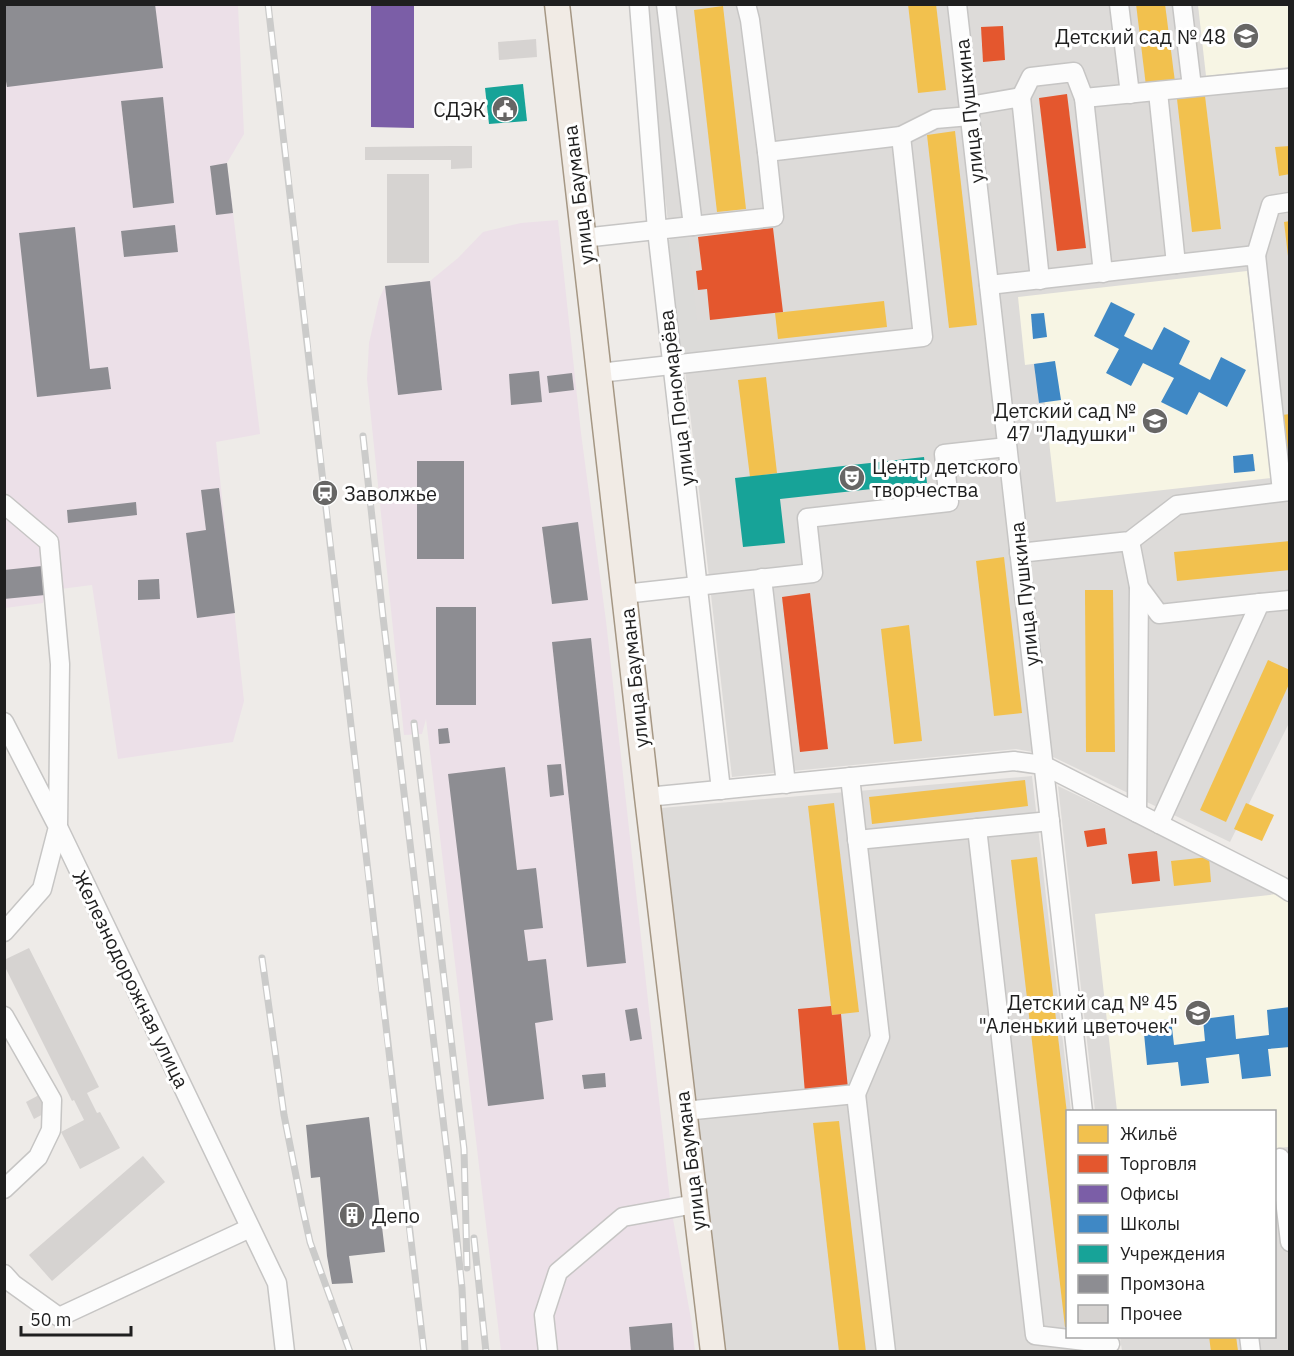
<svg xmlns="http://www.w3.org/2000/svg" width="1294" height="1356" viewBox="0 0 1294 1356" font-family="'IBM Plex Sans',sans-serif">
<rect width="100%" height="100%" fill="#eeebe8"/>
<!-- residential -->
<g fill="#dddbd9">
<path d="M643,5H1289V723L1230,842L1049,755L1016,749L732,777Z"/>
<path d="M1032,776L1071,1111L1068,1112V1336L1098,1351H725L661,808Z"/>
<path d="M1058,786L1231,869L1289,901V1351H1122L1120,1337L1274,1336V1112L1095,1111Z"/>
</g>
<!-- industrial -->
<g fill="#ece0e8">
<path d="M4,5H238L244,134L227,163L260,434L216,442L244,701L233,742L118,759L92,585L45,591L43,603L5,608Z"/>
<path d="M558,220L581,433L606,621L671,1208L691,1319L695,1351H501L426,719L422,734L404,735L367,379L369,343L379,299L385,286L430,281L458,258L483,232L521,223Z"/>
</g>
<!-- education -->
<g fill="#f7f5e4">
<path d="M1198,5H1289V67L1206,76Z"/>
<path d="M1247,271L1271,478L1056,502L1040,363L1025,365L1018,297Z"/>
<path d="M1287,893L1289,896V1147L1275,1148L1274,1112L1117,1111L1095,914Z"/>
</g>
<!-- parking -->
<path fill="#dcdbd9" d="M688,238L697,321L775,313L780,353L672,365L658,241Z"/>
<!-- homes -->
<g fill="#f2c14e">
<path d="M908,4H936L946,90L918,93Z"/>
<path d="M1136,4H1165L1175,82L1146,86Z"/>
<path d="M723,6L746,209L717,212L694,10Z"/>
<path d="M1205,96L1221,229L1192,232L1177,99Z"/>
<path d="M955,131L977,325L949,328L927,135Z"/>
<path d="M1290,146V174L1279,176L1275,147Z"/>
<path d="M1290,221V255L1288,256L1284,222Z"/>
<path d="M884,301L887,327L778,339L775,313Z"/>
<path d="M766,377L777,473L750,477L738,380Z"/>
<path d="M1290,414V453H1286L1282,415Z"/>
<path d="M1290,541V570L1177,581L1174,552Z"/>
<path d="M1004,557L1022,713L994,716L976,561Z"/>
<path d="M1085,590H1113L1115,752H1086Z"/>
<path d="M909,625L922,741L894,744L881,629Z"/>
<path d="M1268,660L1290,670V682L1226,822L1200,810Z"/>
<path d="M1025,780L1028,806L872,824L869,797Z"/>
<path d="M834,803L859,1012L832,1015L808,806Z"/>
<path d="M1246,803L1274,815L1262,841L1234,829Z"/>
<path d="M1037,857L1068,1122V1327H1065L1011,860Z"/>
<path d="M1209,857L1211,882L1174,886L1171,861Z"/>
<path d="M839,1121L866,1352H839L813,1123Z"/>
<path d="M1209,1336H1236L1238,1351L1211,1352Z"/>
</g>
<!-- shops -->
<g fill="#e4572e">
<path d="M1003,26L1005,60L983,62L981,27Z"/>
<path d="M1067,94L1086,248L1057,251L1039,98Z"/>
<path d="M773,228L783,312L710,320L707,289L698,290L696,271L702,270L698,237Z"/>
<path d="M810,593L828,749L800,752L782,597Z"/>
<path d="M1105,828L1107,844L1087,847L1084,831Z"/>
<path d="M1157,851L1160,881L1132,884L1128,854Z"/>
<path d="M831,1006L832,1015L841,1014L848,1089L805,1093L798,1009Z"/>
</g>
<!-- offices -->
<path fill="#7b5ea7" d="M371,6H414V128L371,127Z"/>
<!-- schools -->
<g fill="#3f88c5">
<path d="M1111,302L1135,314L1124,336L1152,350L1164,327L1190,341L1179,364L1210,380L1221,357L1246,370L1227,407L1199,392L1187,415L1161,402L1174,378L1143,363L1131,386L1106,373L1119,349L1094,336Z"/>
<path d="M1044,313L1047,337L1033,339L1031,314Z"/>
<path d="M1055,361L1061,400L1039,403L1034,364Z"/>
<path d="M1253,454L1255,471L1234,473L1233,456Z"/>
<path d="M1290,1007V1047L1268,1049L1271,1076L1242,1079L1239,1054L1206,1058L1209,1083L1181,1086L1178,1062L1147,1065L1143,1023L1171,1019L1174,1045L1205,1041L1203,1019L1234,1015L1236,1039L1269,1035L1267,1010Z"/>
</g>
<!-- public -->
<g fill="#17a398">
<path d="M523,84L527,121L489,124L485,88Z"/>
<path d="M924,457L927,483L780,499L785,543L743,547L735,478Z"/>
</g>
<!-- industry -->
<g fill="#8d8d92">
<path d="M4,4H155L163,68L7,87L4,70Z"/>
<path d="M163,97L174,203L133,208L121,101Z"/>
<path d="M227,163L233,213L216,215L210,166Z"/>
<path d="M175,225L178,252L124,257L121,231Z"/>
<path d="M75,227L90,369L108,367L111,389L37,397L19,233Z"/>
<path d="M430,281L442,390L398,395L385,286Z"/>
<path d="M539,371L542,402L511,405L509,374Z"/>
<path d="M572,373L574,390L549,393L547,376Z"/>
<rect x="417" y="461" width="47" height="98"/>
<path d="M219,488L235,613L197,618L186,533L206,530L201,490Z"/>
<path d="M136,502L137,515L68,523L67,510Z"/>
<path d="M578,522L588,600L552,604L542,527Z"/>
<path d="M42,566L45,595L4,599V570Z"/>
<path d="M159,579L160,599L138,600V580Z"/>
<rect x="436" y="607" width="40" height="98"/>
<path d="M591,638L626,963L587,967L552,642Z"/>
<path d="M448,728L450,743L439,744L438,729Z"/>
<path d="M561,764L564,795L550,797L547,765Z"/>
<path d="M505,767L517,870L536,868L543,928L524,930L528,961L546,959L553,1020L535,1023L544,1099L488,1106L448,774Z"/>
<path d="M637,1008L642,1039L630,1041L625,1010Z"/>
<path d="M605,1073L606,1087L584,1089L582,1075Z"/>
<path d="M369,1117L385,1252L349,1256L353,1283L332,1284L327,1256L320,1177L311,1178L306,1125Z"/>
<path d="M672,1323L674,1352H631L629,1327Z"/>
</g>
<!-- building -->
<g fill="#d6d3d1">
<path d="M536,39L537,57L499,60L498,42Z"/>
<path d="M450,146H472V168L451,169V160H365V147Z"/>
<rect x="387" y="174" width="42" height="89"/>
<path d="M29,948L99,1087L87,1093L97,1113L100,1112L120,1148L80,1169L61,1132L84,1120L74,1100L72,1101L4,965V960Z"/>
<path d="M39,1095L47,1112L34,1119L26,1102Z"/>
<path d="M143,1156L165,1182L52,1281L29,1255Z"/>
</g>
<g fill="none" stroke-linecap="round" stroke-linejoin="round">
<!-- minor casing -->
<g stroke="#c6c5c4" stroke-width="21">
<g id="minor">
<path d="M639,4L657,230L721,790"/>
<path d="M666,4L693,226"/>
<path d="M746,4L750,20L767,152"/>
<path d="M957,4L1083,1112"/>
<path d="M1119,4L1130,94"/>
<path d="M1182,4L1192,87"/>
<path d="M1158,92L1176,264"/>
<path d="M1021,97L1031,77L1074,72L1084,98L1290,78"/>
<path d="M1084,98L1103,273"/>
<path d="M969,106L1021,97L1040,280"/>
<path d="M583,238L774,217L767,152L901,136L935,119L970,116"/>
<path d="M1256,255L1271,205L1290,202"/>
<path d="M989,285L1256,255L1282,491"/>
<path d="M599,373L923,337L901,136"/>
<path d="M4,504L49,542L60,664L58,827L277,1283L285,1352"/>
<path d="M1130,541L1139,587L1159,614L1260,603"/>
<path d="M1019,553L1130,541L1177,505L1290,491"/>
<path d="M762,578L786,784"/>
<path d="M624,594L813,573L807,518L949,502L944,454L1007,447"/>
<path d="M4,722L58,827L42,889L4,932"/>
<path d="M647,797L1014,761L1043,765L1281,886L1290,892"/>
<path d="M1137,813L1139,587"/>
<path d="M1159,824L1260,603L1290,600"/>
<path d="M977,828L1035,1335L1110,1344"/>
<path d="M857,840L1050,821"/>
<path d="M4,1016L52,1100L51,1130L38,1157L4,1189"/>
<path d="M856,1094L886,1352"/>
<path d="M684,1111L856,1094L880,1037L850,777"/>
<path d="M1280,1158L1290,1242"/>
<path d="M4,1274L13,1284L59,1317L250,1228"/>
<path d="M1249,1336L1251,1352"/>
<path d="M548,1352L544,1315L558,1272L623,1217L695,1204"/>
</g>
</g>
<!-- major casing -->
<g stroke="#a59784" stroke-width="27">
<path id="major" d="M557,4L647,797L713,1352"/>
</g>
<!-- minor -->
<use href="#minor" stroke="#fcfcfc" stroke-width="18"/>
<!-- major -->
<use href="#major" stroke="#f1ebe5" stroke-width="24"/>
<!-- rail casing -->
<g stroke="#cbcbca" stroke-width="7">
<g id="rail">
<path d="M268,4C321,453 370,903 424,1352"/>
<path d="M363,436L383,617L453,1203L462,1288L465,1352"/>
<path d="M414,723L464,1149L467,1268"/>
<path d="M262,958L284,1115L302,1206L310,1242L350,1352"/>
<path d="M474,1238L486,1352"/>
</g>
</g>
<!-- rail -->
<use href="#rail" stroke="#fff" stroke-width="4.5" stroke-dasharray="14" stroke-linecap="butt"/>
</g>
<!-- icons -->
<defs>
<g id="school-disc" transform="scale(1.35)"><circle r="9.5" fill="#676665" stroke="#fff"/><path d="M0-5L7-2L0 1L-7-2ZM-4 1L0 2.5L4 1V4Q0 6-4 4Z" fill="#fff"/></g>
<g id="civic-disc" transform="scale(1.35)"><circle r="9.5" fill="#676665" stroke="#fff"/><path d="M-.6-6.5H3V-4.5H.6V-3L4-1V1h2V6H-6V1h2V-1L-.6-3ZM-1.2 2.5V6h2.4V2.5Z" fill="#fff"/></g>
<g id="theatre-disc" transform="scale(1.35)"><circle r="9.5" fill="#676665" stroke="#fff"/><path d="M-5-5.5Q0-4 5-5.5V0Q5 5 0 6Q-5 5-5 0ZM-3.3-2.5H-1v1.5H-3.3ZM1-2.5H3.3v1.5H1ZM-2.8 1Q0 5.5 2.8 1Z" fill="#fff"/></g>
<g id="station-disc" transform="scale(1.35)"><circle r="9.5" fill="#676665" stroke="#fff"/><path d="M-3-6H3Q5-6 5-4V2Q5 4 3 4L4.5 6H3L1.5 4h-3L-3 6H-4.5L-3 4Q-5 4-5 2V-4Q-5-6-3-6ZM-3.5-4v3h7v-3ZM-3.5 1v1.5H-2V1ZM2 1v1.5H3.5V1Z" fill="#fff"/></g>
<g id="building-disc" transform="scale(1.35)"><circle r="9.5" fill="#676665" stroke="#fff"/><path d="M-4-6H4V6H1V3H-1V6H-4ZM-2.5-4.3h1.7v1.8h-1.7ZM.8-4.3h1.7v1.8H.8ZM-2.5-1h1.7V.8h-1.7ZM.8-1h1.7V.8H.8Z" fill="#fff"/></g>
</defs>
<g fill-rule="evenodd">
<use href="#school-disc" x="1246" y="36"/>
<use href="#civic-disc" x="505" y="109"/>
<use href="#school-disc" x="1155" y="421"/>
<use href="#theatre-disc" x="852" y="478"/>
<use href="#station-disc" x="325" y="493"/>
<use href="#school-disc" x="1198" y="1013"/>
<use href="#building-disc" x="352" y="1215"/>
</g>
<g text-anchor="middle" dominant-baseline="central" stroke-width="6" stroke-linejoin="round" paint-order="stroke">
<!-- poi labels -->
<g font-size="20" fill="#1f1f1f" stroke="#fff" text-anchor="end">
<text x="1226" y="36">Детский сад № 48</text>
<text x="486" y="109">СДЭК</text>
<text x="1136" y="410">Детский сад №<tspan x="1136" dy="23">47 "Ладушки"</tspan></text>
<text x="872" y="466" text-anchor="start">Центр детского<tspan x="872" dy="23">творчества</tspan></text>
<text x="344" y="493" text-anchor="start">Заволжье</text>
<text x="1178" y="1002">Детский сад № 45<tspan x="1178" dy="23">"Аленький цветочек"</tspan></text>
<text x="372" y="1215" text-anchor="start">Депо</text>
</g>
<!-- street labels -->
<g font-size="20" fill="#1f1f1f" stroke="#fff">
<text transform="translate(969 111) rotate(-96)">улица Пушкина</text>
<text transform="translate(578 195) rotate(-97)">улица Баумана</text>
<text transform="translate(676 398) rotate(-97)">улица Пономарёва</text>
<text transform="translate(1024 594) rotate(-96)">улица Пушкина</text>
<text transform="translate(634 678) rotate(-96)">улица Баумана</text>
<text transform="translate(131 979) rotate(64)">Железнодорожная улица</text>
<text transform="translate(690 1161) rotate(-97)">улица Баумана</text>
</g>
</g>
<!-- border -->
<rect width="1294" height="1356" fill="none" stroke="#1f1f1f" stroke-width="12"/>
<!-- legend -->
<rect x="1066" y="1110" width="210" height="228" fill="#ffffff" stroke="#a5a5a5" stroke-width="1.5"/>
<rect x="1078" y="1125" width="30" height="18" fill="#f2c14e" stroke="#a5a5a5" stroke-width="1.5"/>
<text x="1120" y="1140" font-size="18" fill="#1f1f1f">Жильё</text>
<rect x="1078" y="1155" width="30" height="18" fill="#e4572e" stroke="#a5a5a5" stroke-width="1.5"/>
<text x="1120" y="1170" font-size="18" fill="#1f1f1f">Торговля</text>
<rect x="1078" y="1185" width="30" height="18" fill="#7b5ea7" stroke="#a5a5a5" stroke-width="1.5"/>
<text x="1120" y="1200" font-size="18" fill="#1f1f1f">Офисы</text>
<rect x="1078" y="1215" width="30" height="18" fill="#3f88c5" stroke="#a5a5a5" stroke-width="1.5"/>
<text x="1120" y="1230" font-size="18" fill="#1f1f1f">Школы</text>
<rect x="1078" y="1245" width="30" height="18" fill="#17a398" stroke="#a5a5a5" stroke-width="1.5"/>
<text x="1120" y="1260" font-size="18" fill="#1f1f1f">Учреждения</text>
<rect x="1078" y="1275" width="30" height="18" fill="#8d8d92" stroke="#a5a5a5" stroke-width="1.5"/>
<text x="1120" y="1290" font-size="18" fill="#1f1f1f">Промзона</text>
<rect x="1078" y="1305" width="30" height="18" fill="#d6d3d1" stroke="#a5a5a5" stroke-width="1.5"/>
<text x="1120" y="1320" font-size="18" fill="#1f1f1f">Прочее</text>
<!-- scale -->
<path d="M21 1326v9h110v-9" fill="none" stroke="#1f1f1f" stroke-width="3"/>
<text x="30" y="1326" font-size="18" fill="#1f1f1f" stroke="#ffffff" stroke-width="4.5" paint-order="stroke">50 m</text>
</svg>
